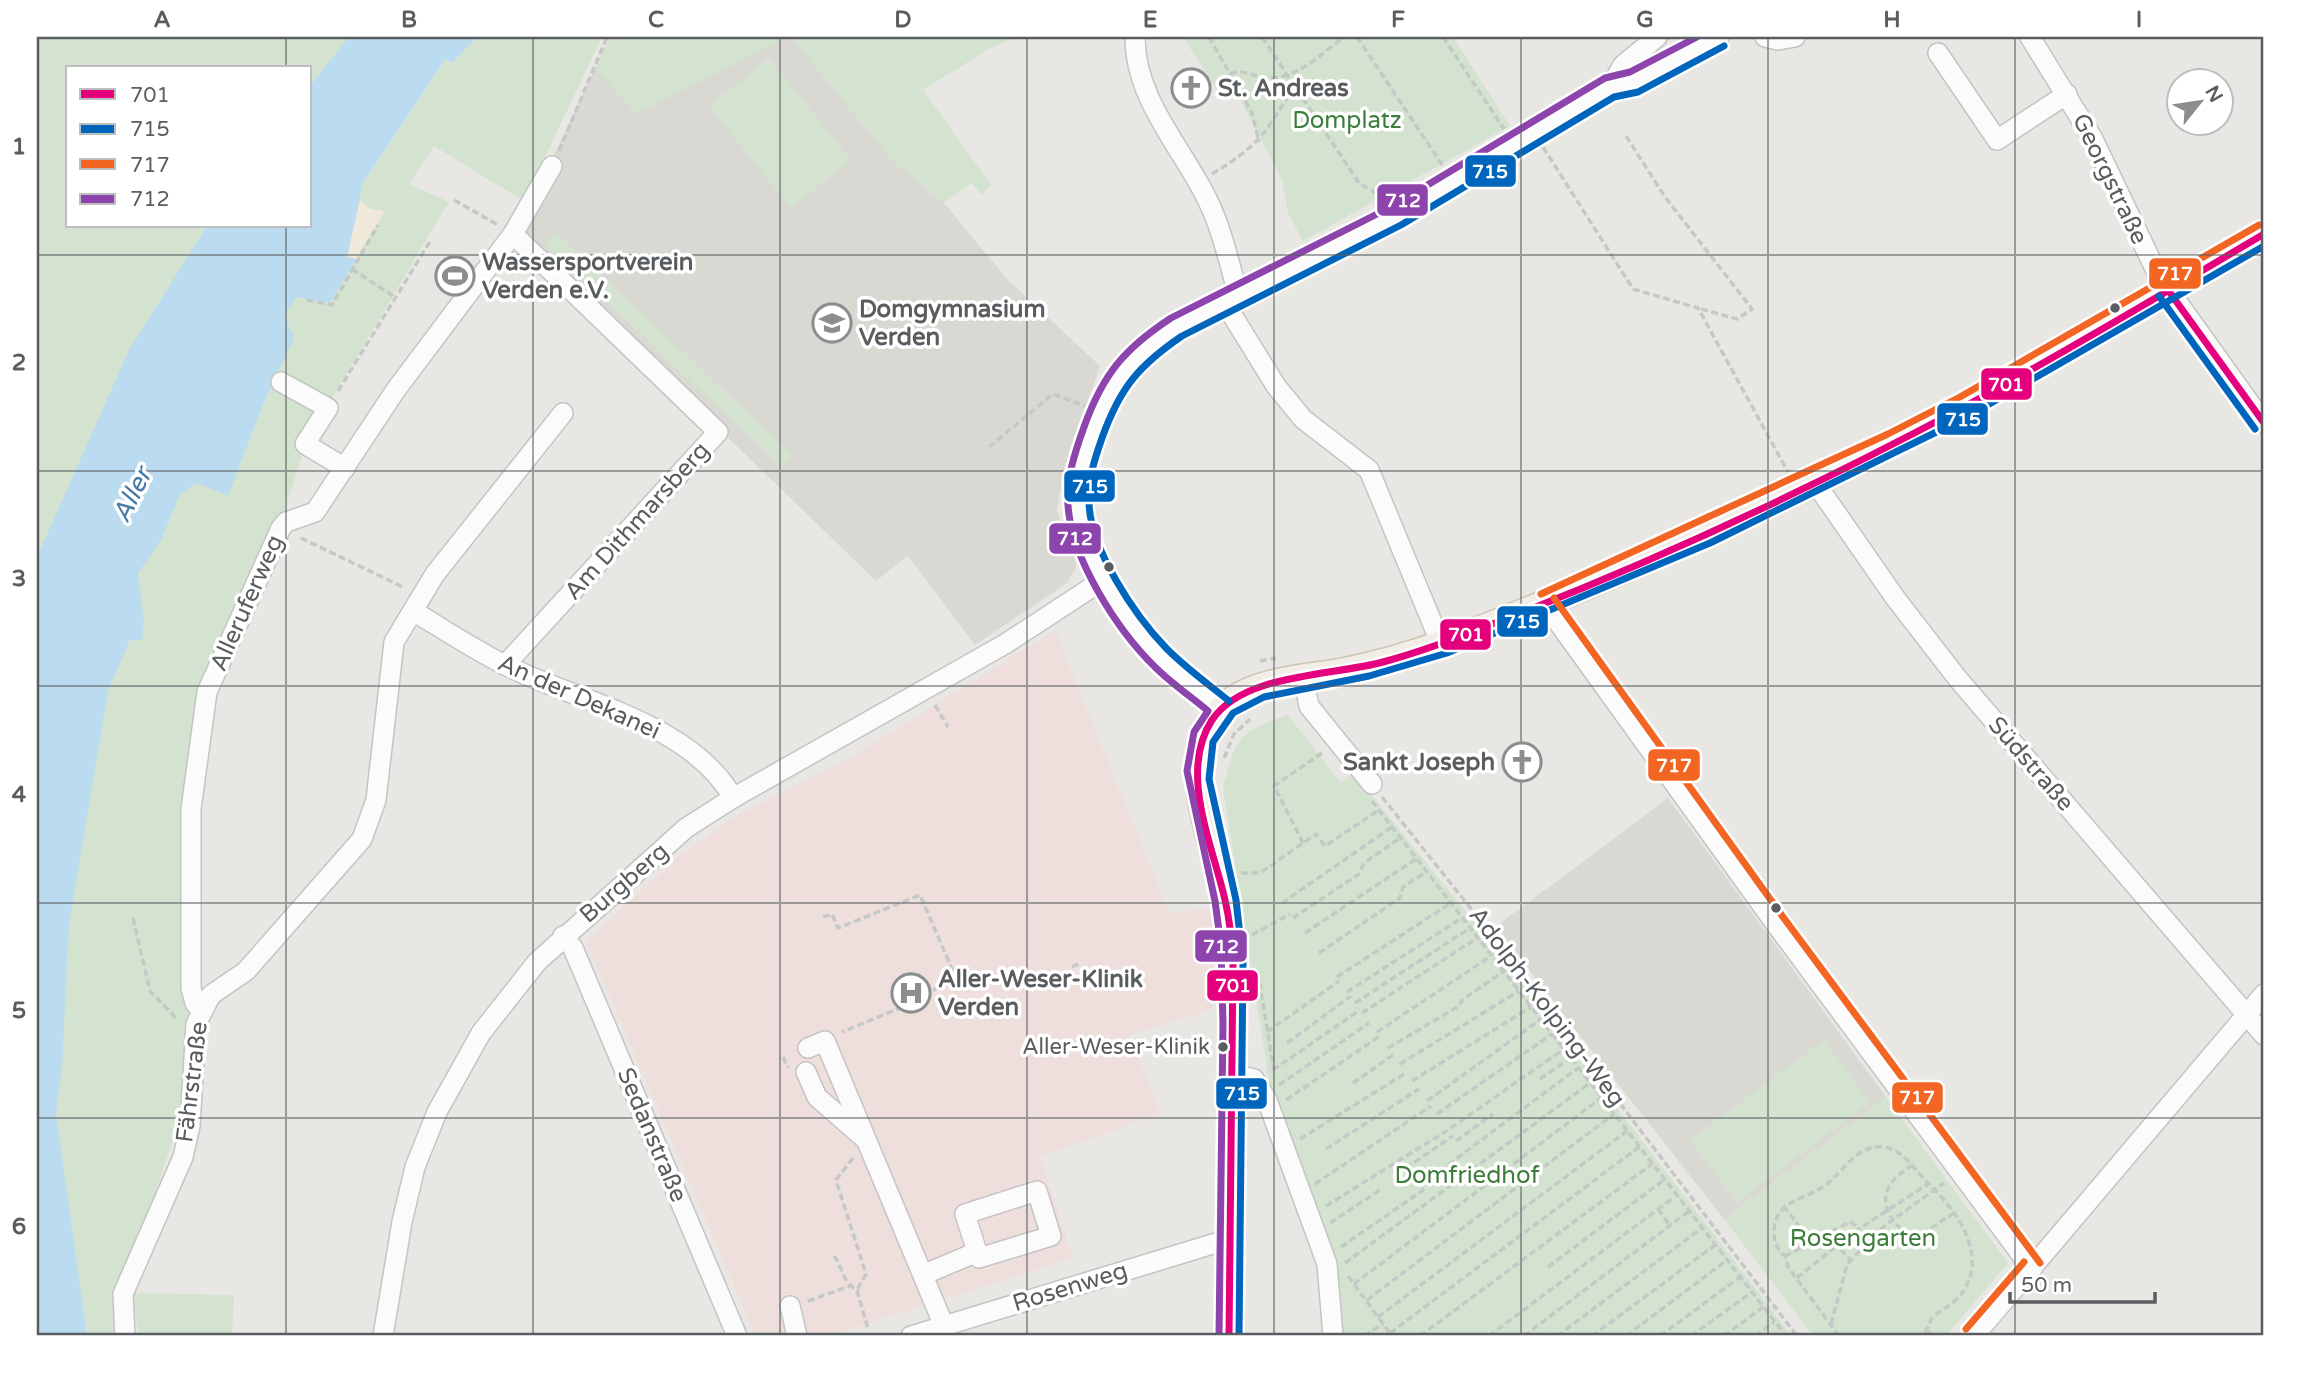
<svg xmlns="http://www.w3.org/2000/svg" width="2301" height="1373" viewBox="0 0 2301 1373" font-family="'Varela Round',sans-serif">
<rect width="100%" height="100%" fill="#e9e7e3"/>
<!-- education -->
<g fill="#dad8d3">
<path d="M610,37H791L892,160L944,203L1008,280L1100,366L1063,472L1057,510L1073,551L1076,567L1067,583L975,645L908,556L876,581L517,233Z"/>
<path d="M1668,798L1886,1097L1724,1219L1495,927Z"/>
</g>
<!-- medical -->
<path fill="#eedfdd" d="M1055,630L1169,913L1211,909L1215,976L1212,1010L1129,1035L1161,1114L1040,1156L1073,1258L829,1336H755L586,941L678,857L734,817L863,750Z"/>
<!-- green -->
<g fill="#d3e3d0" fill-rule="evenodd">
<path d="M37,37H602L524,201L434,146L409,184L449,202L307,440L284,513L231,635L185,814L190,1088L120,1300L121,1336H37ZM68,68H310V226H68Z"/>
<path d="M611,37H788L636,114L596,69Z"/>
<path d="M791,37H1015L992,47L923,90L991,185L981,195L972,183L944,203L892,160Z"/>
<path d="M1183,37H1453L1510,126L1303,241L1288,213L1282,180L1235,90L1221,97Z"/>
<path d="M769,58L851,160L791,208L709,106Z"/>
<path d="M555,232L793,455L782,467L544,244Z"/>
<path d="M1288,715L1341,783L1354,773L1486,937L1792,1336H1341L1334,1283L1270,1086L1223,788C1237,736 1236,733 1288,715Z"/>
<path d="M1824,1040L1870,1102L1737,1202L1690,1140Z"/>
<path d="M1886,1097L2008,1263L1946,1336H1813L1724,1219Z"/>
<path d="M133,1293L234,1295L232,1336H138Z"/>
</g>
<!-- sand -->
<path fill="#f0e9d9" d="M360,200L370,209L385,211L356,259L347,257Z"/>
<!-- water -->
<path fill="#bbdcf0" d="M349,37H477L452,63L445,59L363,183L347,257L356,259L330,303L297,297L284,315L294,338L263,404L228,496L197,483L180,494L161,540L138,573L144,623L142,640H130L108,691L69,924L62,1066L56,1113L87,1336H37V557L129,350L207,226H310V86Z"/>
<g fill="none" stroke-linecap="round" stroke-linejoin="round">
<!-- minor casing -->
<g stroke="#c4c4c4" stroke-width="22">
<g id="minor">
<path d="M1135,37C1135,106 1191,155 1215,217C1225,242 1231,269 1238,295"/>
<path d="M1765,37L1778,40L1795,37"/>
<path d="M2030,37L2093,139L2158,275L2264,423"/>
<path d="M1938,53L1997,140L2067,94"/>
<path d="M1610,87L1623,65L1657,37"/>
<path d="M1224,302L1276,386L1303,419L1369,470L1441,644"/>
<path d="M281,382L328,408L305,444L345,468"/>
<path d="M1814,481L1896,599L1958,679L2264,1035"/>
<path d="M1545,604L1775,923L2032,1269"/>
<path d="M413,611C443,629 473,649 505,665C576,701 692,723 733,798"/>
<path d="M505,665L718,432L513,234"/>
<path d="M1303,677L1309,706L1372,784"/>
<path d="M1222,709C1202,692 1180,676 1161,658C1131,630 1079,546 1078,505C1077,480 1085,454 1093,432C1113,375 1126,360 1177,327L1396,216L1610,87L1634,82L1719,37"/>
<path d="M563,936L573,948L737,1336"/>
<path d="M201,1010L195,1003L191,988V809L207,692L281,528L286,522L315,512L395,391L513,234L552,166"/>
<path d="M808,1048L825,1041L944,1326"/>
<path d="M806,1072L817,1097L864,1138"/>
<path d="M1233,1074L1254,1079L1267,1100L1327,1264L1333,1336"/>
<path d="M1037,1191L1051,1236L979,1258L965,1214Z"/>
<path d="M925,1274L977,1252"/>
<path d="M790,1306L797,1336"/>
<path d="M125,1336L123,1294L183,1157L190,1126L196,1024L211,995L246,971L362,839L376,800L394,642L435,574L563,413"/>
<path d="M383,1336L402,1222L415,1167L437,1112L481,1033L537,962L686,828L733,798L1005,644L1106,578"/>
<path d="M911,1336L1216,1243L1230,1242"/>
<path d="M1974,1336L2264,994"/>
</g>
</g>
<!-- major casing -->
<g stroke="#cec5b4" stroke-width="29">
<path id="major" d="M1229,1336C1230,1252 1231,1168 1232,1084C1233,1031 1236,976 1230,923C1223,871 1185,785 1203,738C1225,680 1289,681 1340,672C1376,665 1411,655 1444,643C1617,578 1796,495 1960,409C2063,354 2163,293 2264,234"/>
</g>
<!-- path -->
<g stroke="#c5c9c6" stroke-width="3.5" stroke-dasharray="7 3.5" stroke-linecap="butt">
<path d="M1209,37L1252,113L1259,142"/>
<path d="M1262,37L1359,183L1387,200"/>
<path d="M1357,37L1443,166"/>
<path d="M1443,37L1504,129"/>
<path d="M1230,74C1245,68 1254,78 1268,78C1297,79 1321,54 1344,37"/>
<path d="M1626,136L1665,197L1752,309L1737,319L1698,308"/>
<path d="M1543,147L1633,289L1698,308L1788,472"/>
<path d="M559,151L607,37"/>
<path d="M1212,174C1260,145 1266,132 1295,85"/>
<path d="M454,200L498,225"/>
<path d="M352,269L396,298"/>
<path d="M307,300L332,305L378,225"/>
<path d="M338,391L431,240"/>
<path d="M989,447L1053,394L1085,406"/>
<path d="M301,538L405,588"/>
<path d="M1260,661L1276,658"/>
<path d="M935,705L948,727"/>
<path d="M1224,758L1234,734L1250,719"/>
<path d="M1382,797L1488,930L1797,1336"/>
<path d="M1372,801L1786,1336"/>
<path d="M1303,843L1274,786L1322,753"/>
<path d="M1241,873H1260L1316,834L1325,846L1379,810"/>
<path d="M1282,903L1392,827"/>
<path d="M823,917L832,914L838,928L920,895L955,976L917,1001L842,1032"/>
<path d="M133,918L150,991L177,1019"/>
<path d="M1293,918L1359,874L1364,863L1400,838"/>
<path d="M1305,933L1416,859"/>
<path d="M1252,935L1290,914"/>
<path d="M1319,953L1400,898L1403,887L1426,872"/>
<path d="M1072,967L1081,963"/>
<path d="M1258,972L1274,1071"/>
<path d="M1337,977L1451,903"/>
<path d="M1347,992L1462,918"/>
<path d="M1355,1003L1470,928"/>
<path d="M1362,1013L1477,938"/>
<path d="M1267,1032L1339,981"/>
<path d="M1377,1032L1491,956"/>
<path d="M1287,1043L1351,996"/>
<path d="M1388,1048L1459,1006L1462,1000L1504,971"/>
<path d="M783,1057L788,1068"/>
<path d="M1400,1064L1519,991"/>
<path d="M1273,1070L1360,1010"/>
<path d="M1540,1079L1570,1058"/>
<path d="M1412,1081L1531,1007"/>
<path d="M1353,1083L1393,1055"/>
<path d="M1279,1085L1369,1023"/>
<path d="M1286,1100L1380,1036"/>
<path d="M1427,1101L1541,1019"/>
<path d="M1437,1114L1552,1034"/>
<path d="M1300,1139L1406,1073"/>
<path d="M1456,1141L1493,1114"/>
<path d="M1326,1149L1419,1089"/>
<path d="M853,1158L836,1180L866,1274L857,1290"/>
<path d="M1913,1165C1872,1189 1881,1214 1913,1240"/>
<path d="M1397,1174L1453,1136"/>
<path d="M1315,1184L1431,1106"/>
<path d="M1326,1206L1448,1130L1564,1049"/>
<path d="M1783,1206C1795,1220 1804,1229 1804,1248"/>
<path d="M1658,1209L1670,1226"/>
<path d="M1330,1223L1380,1190"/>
<path d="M1827,1233L1850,1260"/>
<path d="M1865,1244L1887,1224L1944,1183"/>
<path d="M1341,1247L1422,1191L1429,1179L1578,1068"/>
<path d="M834,1256C842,1265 842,1282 857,1290L868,1329"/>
<path d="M1785,1256L1850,1222L1860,1228"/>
<path d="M1345,1263L1590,1083"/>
<path d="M1548,1267L1664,1180"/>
<path d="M1348,1276L1392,1336"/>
<path d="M1797,1278L1851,1234L1928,1184"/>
<path d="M1354,1284L1601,1098"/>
<path d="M1367,1300L1614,1114"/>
<path d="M808,1301L850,1286"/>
<path d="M1378,1317L1627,1131"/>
<path d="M1831,1324L1847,1265L1864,1246L1913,1240L1954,1213"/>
<path d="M1928,1331L1933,1336"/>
<path d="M1390,1333L1639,1147"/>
<path d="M1364,1336L1383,1324"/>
<path d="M1420,1336L1652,1164"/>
<path d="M1489,1336L1673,1198"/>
<path d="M1524,1336L1689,1211"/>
<path d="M1557,1336L1702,1228"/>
<path d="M1592,1336L1715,1245"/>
<path d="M1626,1336L1727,1260"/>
<path d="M1660,1336L1740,1277"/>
<path d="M1691,1336L1752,1292"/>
<path d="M1724,1336L1763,1307"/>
<path d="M1755,1336L1774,1322"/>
<path d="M1839,1336L1788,1267L1785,1256C1778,1251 1774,1242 1774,1233C1774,1200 1803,1201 1824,1186C1844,1172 1856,1144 1884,1147C1904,1150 1915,1171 1929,1184C1958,1212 1993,1261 1957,1299C1950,1306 1942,1309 1935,1315C1928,1321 1929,1330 1921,1336"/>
</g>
<!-- minor -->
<use href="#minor" stroke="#fcfbfb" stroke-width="19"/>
<!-- major -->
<use href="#major" stroke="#f0eee6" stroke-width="26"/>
<!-- bus-1 casing -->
<g stroke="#fff" stroke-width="12">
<g id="bus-1">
<path d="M2168,290L2264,423"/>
<path d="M1229,1336L1233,963C1232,942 1230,921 1225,900C1213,846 1178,772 1212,720C1244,673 1332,676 1383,662C1420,652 1455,639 1490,625C1652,563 1810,489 1962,408C2064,353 2164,293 2264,234"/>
</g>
</g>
<!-- bus-2 casing -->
<g stroke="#fff" stroke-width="12">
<g id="bus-2">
<path d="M2159,296L2255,429"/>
<path d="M1229,701C1208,684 1186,668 1167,649C1135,616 1089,548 1089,501C1088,479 1095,458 1102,438C1120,388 1138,366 1182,336L1401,225L1614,97L1638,92L1724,46"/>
<path d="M1239,1336L1243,962L1236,900L1209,779L1213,742L1233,713L1264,697L1369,676L1447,653L1710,543L1965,418L2264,246"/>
</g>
</g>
<!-- bus-3 casing -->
<g stroke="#fff" stroke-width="12">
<g id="bus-3">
<path d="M1541,594L1888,434L1960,397L2259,225"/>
<path d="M1554,598L1783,917L2040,1263"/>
<path d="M1966,1329L2024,1262"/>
</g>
</g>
<!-- bus-4 casing -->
<g stroke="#fff" stroke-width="12">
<path id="bus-4" d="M1219,1336L1223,1024L1221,946L1215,901L1187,771L1194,732L1208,711C1190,696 1171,683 1155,667C1117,630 1071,558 1068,505C1066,479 1075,452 1084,427C1103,374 1124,349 1171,318L1391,207L1605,78L1630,72L1697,37"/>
</g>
<!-- bus-1 -->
<use href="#bus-1" stroke="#e5007d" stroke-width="7"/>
<!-- bus-2 -->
<use href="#bus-2" stroke="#0065bd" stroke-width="7"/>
<!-- bus-3 -->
<use href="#bus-3" stroke="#f26522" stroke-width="7"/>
<!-- bus-4 -->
<use href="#bus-4" stroke="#8e44ad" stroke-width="7"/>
</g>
<!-- grid -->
<path fill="none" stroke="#595d60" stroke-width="2" stroke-opacity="0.55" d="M286,37V68M533,37V1336M780,37V1336M1027,37V1336M1274,37V1336M1521,37V1336M1768,37V1336M2015,37V1336M286,226V1336M37,255H2264M37,471H2264M37,686H2264M37,903H2264M37,1118H2264"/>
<!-- icons -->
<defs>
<g id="church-ring" transform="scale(2.0125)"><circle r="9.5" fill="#fff" stroke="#8b8d8e" stroke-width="1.5"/><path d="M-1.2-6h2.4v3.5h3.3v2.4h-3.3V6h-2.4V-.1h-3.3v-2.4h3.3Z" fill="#8b8d8e"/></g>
<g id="stadium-ring" transform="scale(2.0125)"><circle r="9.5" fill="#fff" stroke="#8b8d8e" stroke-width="1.5"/><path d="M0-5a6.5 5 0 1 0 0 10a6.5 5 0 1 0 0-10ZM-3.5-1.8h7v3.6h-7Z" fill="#8b8d8e"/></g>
<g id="school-ring" transform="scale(2.0125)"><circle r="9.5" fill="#fff" stroke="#8b8d8e" stroke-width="1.5"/><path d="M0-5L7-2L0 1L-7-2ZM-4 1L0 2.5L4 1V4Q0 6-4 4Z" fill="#8b8d8e"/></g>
<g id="hospital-ring" transform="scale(2.0125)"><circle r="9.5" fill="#fff" stroke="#8b8d8e" stroke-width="1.5"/><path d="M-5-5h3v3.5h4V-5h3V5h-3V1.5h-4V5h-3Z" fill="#8b8d8e"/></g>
</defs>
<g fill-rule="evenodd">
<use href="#church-ring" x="1191" y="88"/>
<use href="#stadium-ring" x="455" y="276"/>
<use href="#school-ring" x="832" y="323"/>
<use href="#church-ring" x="1522" y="762"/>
<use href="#hospital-ring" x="911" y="993"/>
</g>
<!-- markers -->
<g fill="#595d60" stroke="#fff" stroke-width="2.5">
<circle cx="2115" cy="308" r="6"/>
<circle cx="1109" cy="567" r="6"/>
<circle cx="1776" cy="908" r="6"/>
<circle cx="1223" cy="1047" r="6"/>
</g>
<g text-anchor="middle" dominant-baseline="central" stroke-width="7" stroke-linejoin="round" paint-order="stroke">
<!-- bus labels -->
<g font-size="22" fill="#595d60" stroke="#fff" text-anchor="end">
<text x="1210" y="1047">Aller-Weser-Klinik</text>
</g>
<!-- poi labels -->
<g font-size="24" font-weight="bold" fill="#595d60" stroke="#fff" text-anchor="start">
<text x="1218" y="88">St. Andreas</text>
<text x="482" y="262">Wassersportverein<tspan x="482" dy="28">Verden e.V.</tspan></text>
<text x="859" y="309">Domgymnasium<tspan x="859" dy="28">Verden</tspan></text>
<text x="1495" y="762" text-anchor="end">Sankt Joseph</text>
<text x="938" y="979">Aller-Weser-Klinik<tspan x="938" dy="28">Verden</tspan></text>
</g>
<!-- park labels -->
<g font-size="24" fill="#3d7c3c" stroke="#fff">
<text x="1347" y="120">Domplatz</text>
<text x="1467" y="1175">Domfriedhof</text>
<text x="1863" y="1238">Rosengarten</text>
</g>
<!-- street labels -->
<g font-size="24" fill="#595d60" stroke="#fff">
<text transform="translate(2110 179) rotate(64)">Georgstraße</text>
<text transform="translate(637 521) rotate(-48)">Am Dithmarsberg</text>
<text transform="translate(247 603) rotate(-66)">Alleruferweg</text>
<text transform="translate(579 697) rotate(24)">An der Dekanei</text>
<text transform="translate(2031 764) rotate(49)">Südstraße</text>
<text transform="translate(624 883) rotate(-41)">Burgberg</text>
<text transform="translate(1547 1007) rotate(53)">Adolph-Kolping-Weg</text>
<text transform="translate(192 1082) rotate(-83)">Fährstraße</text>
<text transform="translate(652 1135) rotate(67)">Sedanstraße</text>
<text transform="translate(1070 1287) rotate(-17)">Rosenweg</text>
</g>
<!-- water labels -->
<g font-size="26" font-style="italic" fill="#4779a4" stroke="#fff">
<text transform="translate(132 495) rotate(-64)">Aller</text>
</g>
</g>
<g stroke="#fff" stroke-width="2.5">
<rect x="1464" y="154" width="53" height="34" rx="7" fill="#0065bd"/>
<rect x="1376" y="183" width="53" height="34" rx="7" fill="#8e44ad"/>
<rect x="2148" y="257" width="54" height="33" rx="7" fill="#f26522"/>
<rect x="1980" y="367" width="53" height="34" rx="7" fill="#e5007d"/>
<rect x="1936" y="402" width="53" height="34" rx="7" fill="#0065bd"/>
<rect x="1063" y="469" width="53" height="34" rx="7" fill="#0065bd"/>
<rect x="1048" y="522" width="54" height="33" rx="7" fill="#8e44ad"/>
<rect x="1496" y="605" width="53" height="33" rx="7" fill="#0065bd"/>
<rect x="1439" y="618" width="53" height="33" rx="7" fill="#e5007d"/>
<rect x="1647" y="748" width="54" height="34" rx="7" fill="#f26522"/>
<rect x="1194" y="929" width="54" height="34" rx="7" fill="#8e44ad"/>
<rect x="1206" y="969" width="53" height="33" rx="7" fill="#e5007d"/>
<rect x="1215" y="1077" width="53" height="33" rx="7" fill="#0065bd"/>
<rect x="1891" y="1081" width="53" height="33" rx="7" fill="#f26522"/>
</g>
<g font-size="19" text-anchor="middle" font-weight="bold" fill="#fff">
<text x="1490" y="178">715</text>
<text x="1403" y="207">712</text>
<text x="2175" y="280">717</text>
<text x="2006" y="391">701</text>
<text x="1963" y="426">715</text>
<text x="1090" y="493">715</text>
<text x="1075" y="545">712</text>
<text x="1522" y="628">715</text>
<text x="1466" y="641">701</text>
<text x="1674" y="772">717</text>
<text x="1221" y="953">712</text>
<text x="1233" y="992">701</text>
<text x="1242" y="1100">715</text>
<text x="1917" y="1104">717</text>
</g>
<!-- border -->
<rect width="2301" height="1373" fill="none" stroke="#ffffff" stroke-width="77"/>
<!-- legend -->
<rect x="66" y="66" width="245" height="161" fill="#ffffff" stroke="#bdbebf" stroke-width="2"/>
<rect x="80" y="89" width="35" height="10" fill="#e5007d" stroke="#bdbebf" stroke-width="2"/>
<text x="130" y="102" font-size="21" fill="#595d60">701</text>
<rect x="80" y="124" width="35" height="10" fill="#0065bd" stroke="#bdbebf" stroke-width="2"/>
<text x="130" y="136" font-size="21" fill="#595d60">715</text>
<rect x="80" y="159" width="35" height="10" fill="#f26522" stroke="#bdbebf" stroke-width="2"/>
<text x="130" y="172" font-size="21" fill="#595d60">717</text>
<rect x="80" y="194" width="35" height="10" fill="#8e44ad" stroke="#bdbebf" stroke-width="2"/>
<text x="130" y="206" font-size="21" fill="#595d60">712</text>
<!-- north arrow -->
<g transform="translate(2200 102) rotate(60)"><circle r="33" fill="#ffffff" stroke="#bdbebf" stroke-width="2"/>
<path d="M0-5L12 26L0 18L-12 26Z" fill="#8b8d8e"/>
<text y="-10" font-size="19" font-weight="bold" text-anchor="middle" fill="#595d60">N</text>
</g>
<!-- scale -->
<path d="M2010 1292v10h145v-10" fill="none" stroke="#595d60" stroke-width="3.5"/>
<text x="2021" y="1292" font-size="21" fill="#595d60" stroke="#ffffff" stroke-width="5" paint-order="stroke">50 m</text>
<rect x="38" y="38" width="2224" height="1296" fill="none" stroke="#595d60" stroke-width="2.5"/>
<g font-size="23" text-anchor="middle" font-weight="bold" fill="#595d60">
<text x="162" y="27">A</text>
<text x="409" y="27">B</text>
<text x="656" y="27">C</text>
<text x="903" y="27">D</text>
<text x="1150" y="27">E</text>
<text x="1398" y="27">F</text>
<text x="1645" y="27">G</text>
<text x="1892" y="27">H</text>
<text x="2139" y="27">I</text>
<text x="19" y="154">1</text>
<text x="19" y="370">2</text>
<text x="19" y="586">3</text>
<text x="19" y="802">4</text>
<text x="19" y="1018">5</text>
<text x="19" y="1234">6</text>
</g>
</svg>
